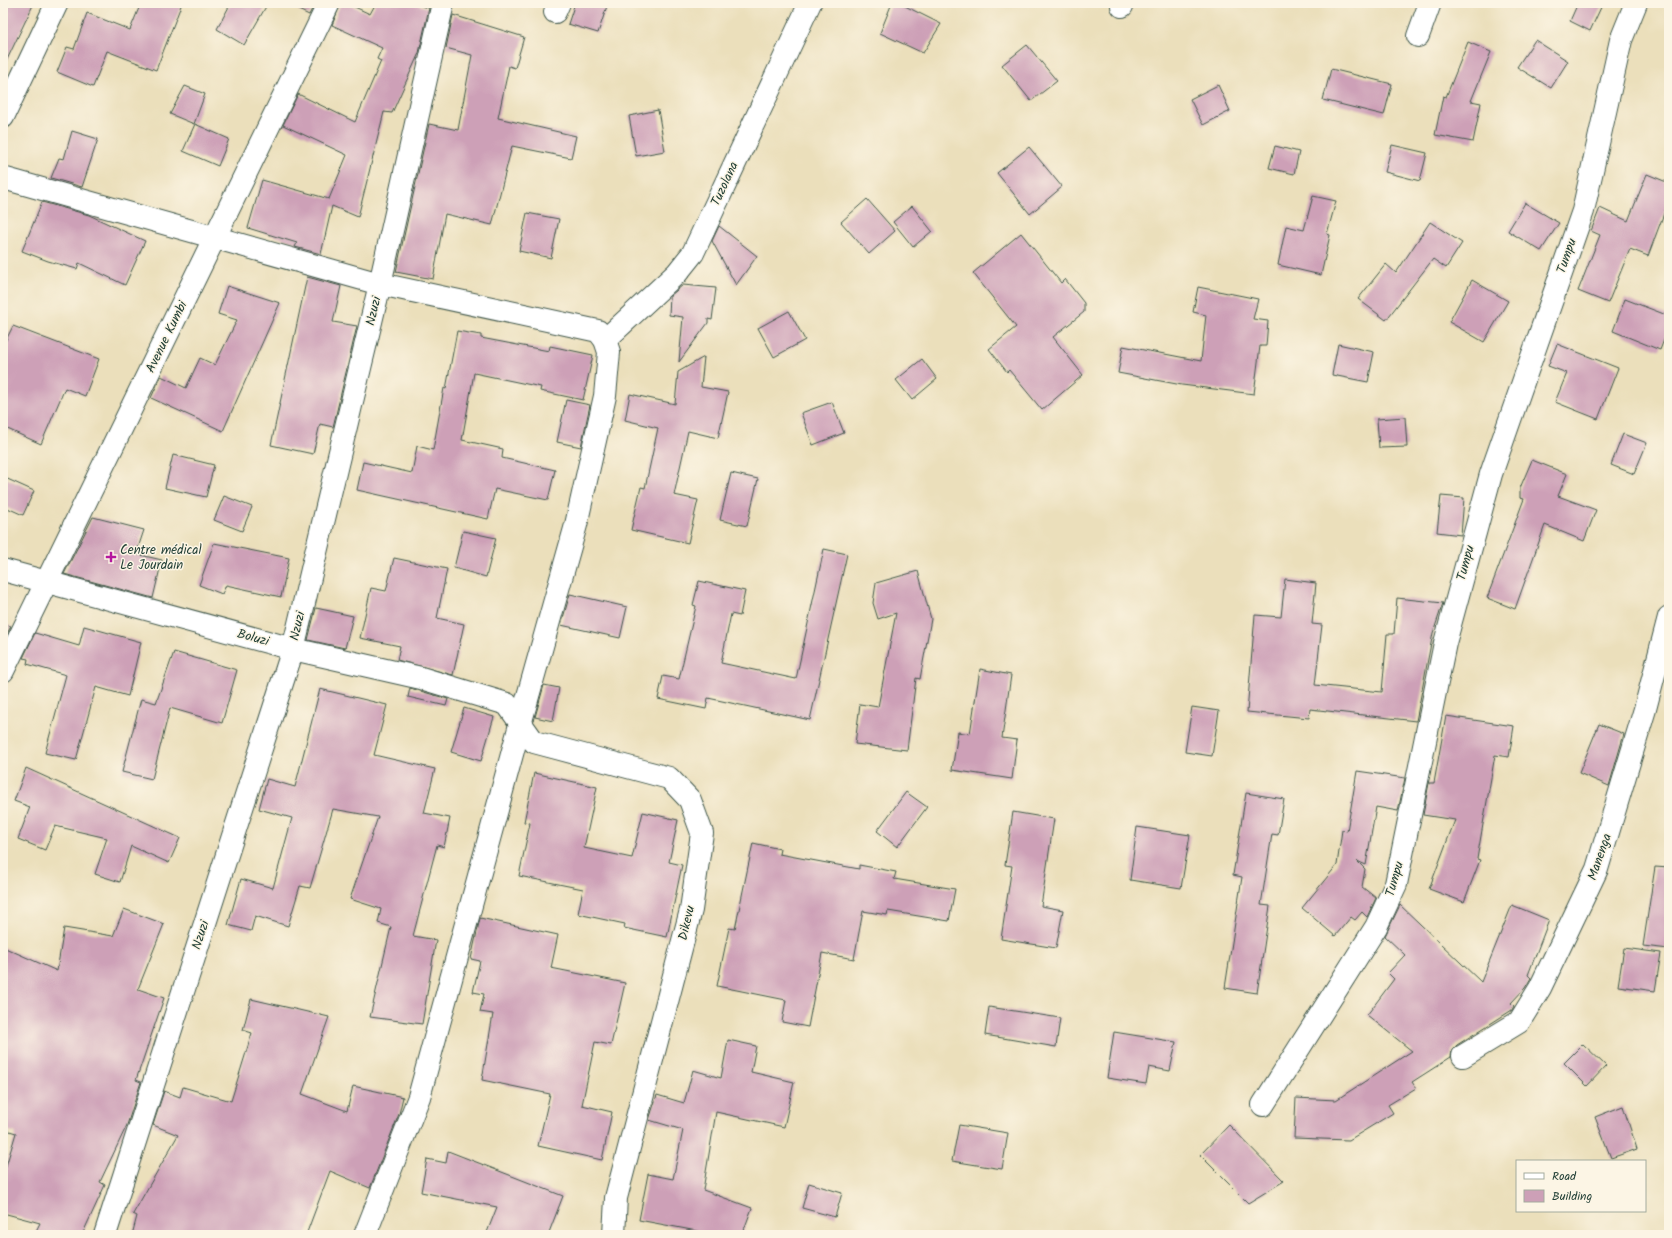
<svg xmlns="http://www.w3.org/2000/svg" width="1672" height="1238" viewBox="0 0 1672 1238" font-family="Kalam,sans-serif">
<rect width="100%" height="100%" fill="#fcf5e5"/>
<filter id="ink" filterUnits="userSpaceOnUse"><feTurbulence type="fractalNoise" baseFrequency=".025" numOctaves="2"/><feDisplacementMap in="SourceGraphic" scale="8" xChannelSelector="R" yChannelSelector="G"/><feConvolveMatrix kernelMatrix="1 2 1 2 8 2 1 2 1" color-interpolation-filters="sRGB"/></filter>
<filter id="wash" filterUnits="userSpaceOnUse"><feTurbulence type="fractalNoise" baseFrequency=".012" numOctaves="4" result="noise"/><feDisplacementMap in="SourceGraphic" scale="16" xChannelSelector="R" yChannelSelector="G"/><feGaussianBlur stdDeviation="0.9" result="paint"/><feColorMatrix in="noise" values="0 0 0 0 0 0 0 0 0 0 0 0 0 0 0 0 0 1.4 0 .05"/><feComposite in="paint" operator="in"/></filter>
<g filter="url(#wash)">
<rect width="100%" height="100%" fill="#ebdfbb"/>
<g id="blocks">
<!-- building -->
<g fill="#cda0b7">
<path d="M3,3H34L3,68Z"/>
<path d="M141,3H182L156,70L107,51L93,87L57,72L67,47L74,49L87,13L130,30Z"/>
<path d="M231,3H268L244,45L217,29Z"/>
<path d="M284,3H315L309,15Z"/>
<path d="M341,3H346L370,14L376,3H412L429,8L419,53L392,113L384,112L358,217L332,206L321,254L295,247L297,243L248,228L262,180L329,199L347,155L283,125L298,94L355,122L381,61L377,59L382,48L332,25Z"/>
<path d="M575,3H608L598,33L568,24Z"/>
<path d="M892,3H899L941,24L923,53L880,33Z"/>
<path d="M1578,3H1603L1590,31L1570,21Z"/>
<path d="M453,15L524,37L515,68L509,66L498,118L576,136L571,158L512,146L492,225L445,214L433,279L396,272L429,124L458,130L472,55L446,48Z"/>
<path d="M1535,40L1568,61L1551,88L1517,67Z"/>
<path d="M1468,42L1491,52L1471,101L1481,103L1473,142L1435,135L1443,96L1446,97Z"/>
<path d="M1027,45L1057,81L1031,101L1002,65Z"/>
<path d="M1331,69L1392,84L1384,115L1323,100Z"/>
<path d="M1218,85L1230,111L1203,125L1190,99Z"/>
<path d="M185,86L205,94L194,124L170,114Z"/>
<path d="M658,110L665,151L636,156L629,116Z"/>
<path d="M195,124L229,139L218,166L183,151Z"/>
<path d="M72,131L98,139L82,187L51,178L59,158L64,159Z"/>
<path d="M1392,145L1427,153L1420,181L1385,172Z"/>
<path d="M1275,146L1299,152L1294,174L1269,168Z"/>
<path d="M1029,147L1062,187L1030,214L997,173Z"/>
<path d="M1647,174L1669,183V200L1648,256L1630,249L1608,303L1578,291L1600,235L1591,231L1600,208L1628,221Z"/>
<path d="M1313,196L1336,201L1327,234L1330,235L1321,275L1278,265L1286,226L1304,230Z"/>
<path d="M867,199L895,231L869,254L841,222Z"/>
<path d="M42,202L89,215L145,241L125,285L79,263L77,269L48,261L22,251Z"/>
<path d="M1525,203L1559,223L1541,251L1508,231Z"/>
<path d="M912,206L932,231L913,247L893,222Z"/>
<path d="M527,213L559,219L551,258L519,251Z"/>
<path d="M1430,222L1462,243L1446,268L1433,259L1386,320L1358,299L1386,264L1396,273Z"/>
<path d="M719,226L757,256L736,285L712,241Z"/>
<path d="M1021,233L1061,283L1065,279L1084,303V312L1053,337L1083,375L1042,410L1009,370L1007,372L989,349L1016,327L973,273Z"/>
<path d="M307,277L341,286L333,322L357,326L333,427L320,424L313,454L271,445Z"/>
<path d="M1472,280L1508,301L1484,342L1449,322Z"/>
<path d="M683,285L716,288L712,320L708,319V323L679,362L683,317L669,315L670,296Z"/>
<path d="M227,286L280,303L223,431L151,398L161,376L186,388L200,358L215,365L237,320L218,314Z"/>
<path d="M1198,287L1258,299L1253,319L1268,321L1266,346H1260L1254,394L1182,385L1118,373L1123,346L1201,361L1206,315L1193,312Z"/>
<path d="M1625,299L1669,316V327L1660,350L1613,331Z"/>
<path d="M789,311L805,340L774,357L758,328Z"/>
<path d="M13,326L99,359L85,396L65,388L41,444L3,427V346Z"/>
<path d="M457,331L481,335V338L549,351L550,346L593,355L583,400L540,391L541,387L474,373L462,440L503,449L502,458L555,470L548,500L495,489L488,519L357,490L363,462L412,473L417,446L433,450L444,388L446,389Z"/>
<path d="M1338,344L1374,352L1368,382L1332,375Z"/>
<path d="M1557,344L1618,368L1598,419L1555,402L1567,373L1548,366Z"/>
<path d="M704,357L701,387L728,392L718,438L688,431L674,495L698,500L688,543L631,530L641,487L645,488L658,428L625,420L630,394L675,404L678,372Z"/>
<path d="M922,359L937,379L912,400L896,380Z"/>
<path d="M566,400L590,405L581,447L557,442Z"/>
<path d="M832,402L844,433L813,445L801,413Z"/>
<path d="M1405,417L1407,447L1379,448L1377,419Z"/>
<path d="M1623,434L1647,443L1634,474L1611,465Z"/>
<path d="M173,455L214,465L206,497L165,488Z"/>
<path d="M1532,460L1567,474L1558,496L1596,510L1584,541L1545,525L1515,609L1487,598L1524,499L1520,498V488Z"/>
<path d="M731,473L758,479L747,526L720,520Z"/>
<path d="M3,477L34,491L23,515L3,506Z"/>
<path d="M224,496L252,507L242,531L214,520Z"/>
<path d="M1441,496L1464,498L1461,535L1437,532Z"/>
<path d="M93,517L144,530L136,554L162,560L153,598L64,574Z"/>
<path d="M463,531L496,538L486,577L454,568Z"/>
<path d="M214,543L289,558L281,597L226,585L222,594L199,585Z"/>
<path d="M824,549L847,554L810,720L708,698L706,709L658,699L663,676L679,679L696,606L693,605L699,581L745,591L740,616L731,614L721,663L796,679Z"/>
<path d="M394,558L447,569L437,618L464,624L453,675L397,660L400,646L360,638L371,588L386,591Z"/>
<path d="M918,571L931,619L920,679L916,678L907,750L855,744L860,704L878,707L896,613L878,619L873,603L876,583Z"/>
<path d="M1285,579L1316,583L1312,624L1322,625L1315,685L1382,692L1387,634H1394L1397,598L1443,603L1433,633L1416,721L1310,709L1309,718L1247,712L1255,615L1281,617Z"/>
<path d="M570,594L627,607L620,638L561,625Z"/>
<path d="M316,608L353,616L345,648L308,640Z"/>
<path d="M3,624L11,626L3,642Z"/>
<path d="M84,626L141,642L128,696L96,687L76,760L45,753L66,675L27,664L28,659L23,658L35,633L79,646Z"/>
<path d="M174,652L237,670L222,723L170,708L152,779L122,772L141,699L156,703Z"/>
<path d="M980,669L1011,675L1002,738L1017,740L1012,779L952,770L958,732L970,734Z"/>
<path d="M544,685L559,688L553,721L535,717Z"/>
<path d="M410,688L448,699L446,706L408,697Z"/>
<path d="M320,689L387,705L374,755L435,769L424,813L450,818L444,847L437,845L413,936L436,940L422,1024L370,1017L391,927L378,923L381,909L350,899L378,817L333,809L310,888L300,886L288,926L255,916L251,931L228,925L241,879L273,888L292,818L259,809L267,779L295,787Z"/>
<path d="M1192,707L1219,711L1212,756L1185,752Z"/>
<path d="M464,708L494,717L481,761L451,752Z"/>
<path d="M1446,716L1514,726L1509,757L1495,755L1477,859L1480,860L1464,902L1429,889L1455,820L1423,815L1429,783H1434Z"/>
<path d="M1599,724L1624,734L1609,786L1579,773Z"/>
<path d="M26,768L180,838L169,863L131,846L120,882L95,874L107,838L55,826L45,850L18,839L30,807L14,801Z"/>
<path d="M1357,771L1405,778L1398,811L1376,807L1366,865L1357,861L1365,869L1362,887L1376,898L1367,917L1362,912L1355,920L1351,917L1335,936L1302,908L1337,865L1342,830L1347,831Z"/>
<path d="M534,773L597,787L584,848L632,858L643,812L678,820L669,862L682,865L667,937L624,928L625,924L578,914L583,889L519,876L530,823L524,822Z"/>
<path d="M906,792L927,807L897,847L877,831Z"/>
<path d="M1246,793L1284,799L1278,835L1272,834L1261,905L1270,906L1257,993L1225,988L1242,877L1233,875Z"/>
<path d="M1013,812L1054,819L1041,906L1063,910L1056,948L1001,939L1012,866L1005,865Z"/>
<path d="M1137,827L1190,835L1181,888L1130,880Z"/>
<path d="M753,843L780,849L779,854L859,869V865L896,872L894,879L955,889L949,921L888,911L887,915L863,911L854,959L822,953L808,1027L782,1022L786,1000L717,986L729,928L735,929Z"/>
<path d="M1655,867L1669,868V949L1643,946Z"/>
<path d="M1400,905L1481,982L1512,905L1549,920L1528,975L1531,978L1525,988L1511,1003L1514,1006L1512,1010L1457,1045L1452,1050L1451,1057L1412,1082L1416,1088L1388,1105L1393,1113L1349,1140L1294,1138L1296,1098L1336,1100L1412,1051L1367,1015L1394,979L1388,973L1405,955L1385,936Z"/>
<path d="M124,909L164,924L138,989L164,998L136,1080L141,1082L127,1125L100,1182L105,1185L82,1235H34L40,1223L3,1213V1176L16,1133L3,1129V947L57,971L64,928L113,936Z"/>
<path d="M480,918L558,935L551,968L625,983L611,1045L595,1042L582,1105L612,1112L602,1160L538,1146L550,1094L482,1080L493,1014L480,1012L484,994L473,992L480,961L471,959Z"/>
<path d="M1624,948L1661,953L1655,991L1618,986Z"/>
<path d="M251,999L329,1017L302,1094L347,1111L353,1086L403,1097L399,1114L370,1188L330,1171L306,1235H132L137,1216L133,1214L178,1135L153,1125L164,1091L180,1097L183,1087L231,1101L252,1033L243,1030Z"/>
<path d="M989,1007L1060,1018L1056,1047L985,1035Z"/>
<path d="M1114,1032L1176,1042L1170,1071L1149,1067L1146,1084L1107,1078Z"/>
<path d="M728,1040L756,1046L751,1072L794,1082L784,1127L716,1112L703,1190L752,1208L742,1235H718L639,1220L648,1174L673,1179L683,1130L649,1120L657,1095L684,1103L693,1070L721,1078Z"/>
<path d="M1583,1044L1606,1066L1587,1086L1564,1063Z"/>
<path d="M1623,1106L1637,1149L1611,1158L1595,1117Z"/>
<path d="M959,1125L1008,1133L1002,1169L952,1161Z"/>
<path d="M1229,1125L1284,1181L1248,1203L1200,1155Z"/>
<path d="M448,1151L563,1196L548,1235H486L497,1207L421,1192L427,1159L446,1163Z"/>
<path d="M809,1183L842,1193L835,1217L802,1208Z"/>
</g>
</g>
</g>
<g filter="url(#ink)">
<use href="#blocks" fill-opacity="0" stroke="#3e5548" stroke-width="1"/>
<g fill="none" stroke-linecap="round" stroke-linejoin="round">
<!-- minor casing -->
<g stroke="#3e5548" stroke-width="24">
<g id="minor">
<path d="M1122,6L1123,3"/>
<path d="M555,12L559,3"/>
<path d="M1418,36L1430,3"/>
<path d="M3,117L57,3"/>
<path d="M3,178L380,284L598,331L605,340L609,352L605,396L576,525L521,721L419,1097L365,1235"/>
<path d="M605,340L677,273L693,253L810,3"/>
<path d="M3,570L293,649L421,678L507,704L534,742L669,778L690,800L702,833L691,910L616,1198L614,1235"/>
<path d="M3,671L329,3"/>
<path d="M1463,1056L1519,1022L1540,988L1597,869L1645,709L1669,617"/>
<path d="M1263,1105L1376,927L1396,884L1445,643L1491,474L1583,211L1621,40L1636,3"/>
<path d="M105,1235L293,649L380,284L443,3"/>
</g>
</g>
<!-- minor -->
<use href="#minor" stroke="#fff" stroke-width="22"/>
</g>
</g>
<!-- markers -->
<path fill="#b5179e" stroke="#fcf5e5" stroke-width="1.5" d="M109 551h4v4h4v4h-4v4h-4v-4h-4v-4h4z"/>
<g text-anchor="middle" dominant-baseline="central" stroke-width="3" stroke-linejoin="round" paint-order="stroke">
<!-- street labels -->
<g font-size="13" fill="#1f3d34" stroke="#fcf5e5">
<text transform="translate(725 184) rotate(-65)">Tuzolana</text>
<text transform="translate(1567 256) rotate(-71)">Tumpu</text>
<text transform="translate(374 311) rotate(-77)">Nzuzi</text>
<text transform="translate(167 337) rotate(-64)">Avenue Kumbi</text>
<text transform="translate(1466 563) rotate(-75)">Tumpu</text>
<text transform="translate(298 626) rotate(-77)">Nzuzi</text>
<text transform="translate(253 638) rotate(15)">Boluzi</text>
<text transform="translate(1600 857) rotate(-71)">Manenga</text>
<text transform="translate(1395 879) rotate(-74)">Tumpu</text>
<text transform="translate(687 923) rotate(-77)">Dikevu</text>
<text transform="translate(201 935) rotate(-72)">Nzuzi</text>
</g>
<!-- poi labels -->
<g font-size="13" fill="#1f3d34" stroke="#fcf5e5" text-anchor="start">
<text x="120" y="550">Centre médical<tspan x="120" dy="15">Le Jourdain</tspan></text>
</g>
</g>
<!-- margin -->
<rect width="1672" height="1238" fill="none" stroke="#fcf5e5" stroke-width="16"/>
<!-- legend -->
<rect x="1516" y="1160" width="130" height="52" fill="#fcf5e5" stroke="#a4ab9e"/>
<rect x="1524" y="1173" width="20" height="6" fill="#ffffff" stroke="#a4ab9e"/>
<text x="1552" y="1180" font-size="12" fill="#1f3d34">Road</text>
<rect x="1524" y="1190" width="20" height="12" fill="#cda0b7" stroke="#a4ab9e"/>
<text x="1552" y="1200" font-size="12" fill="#1f3d34">Building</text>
</svg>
